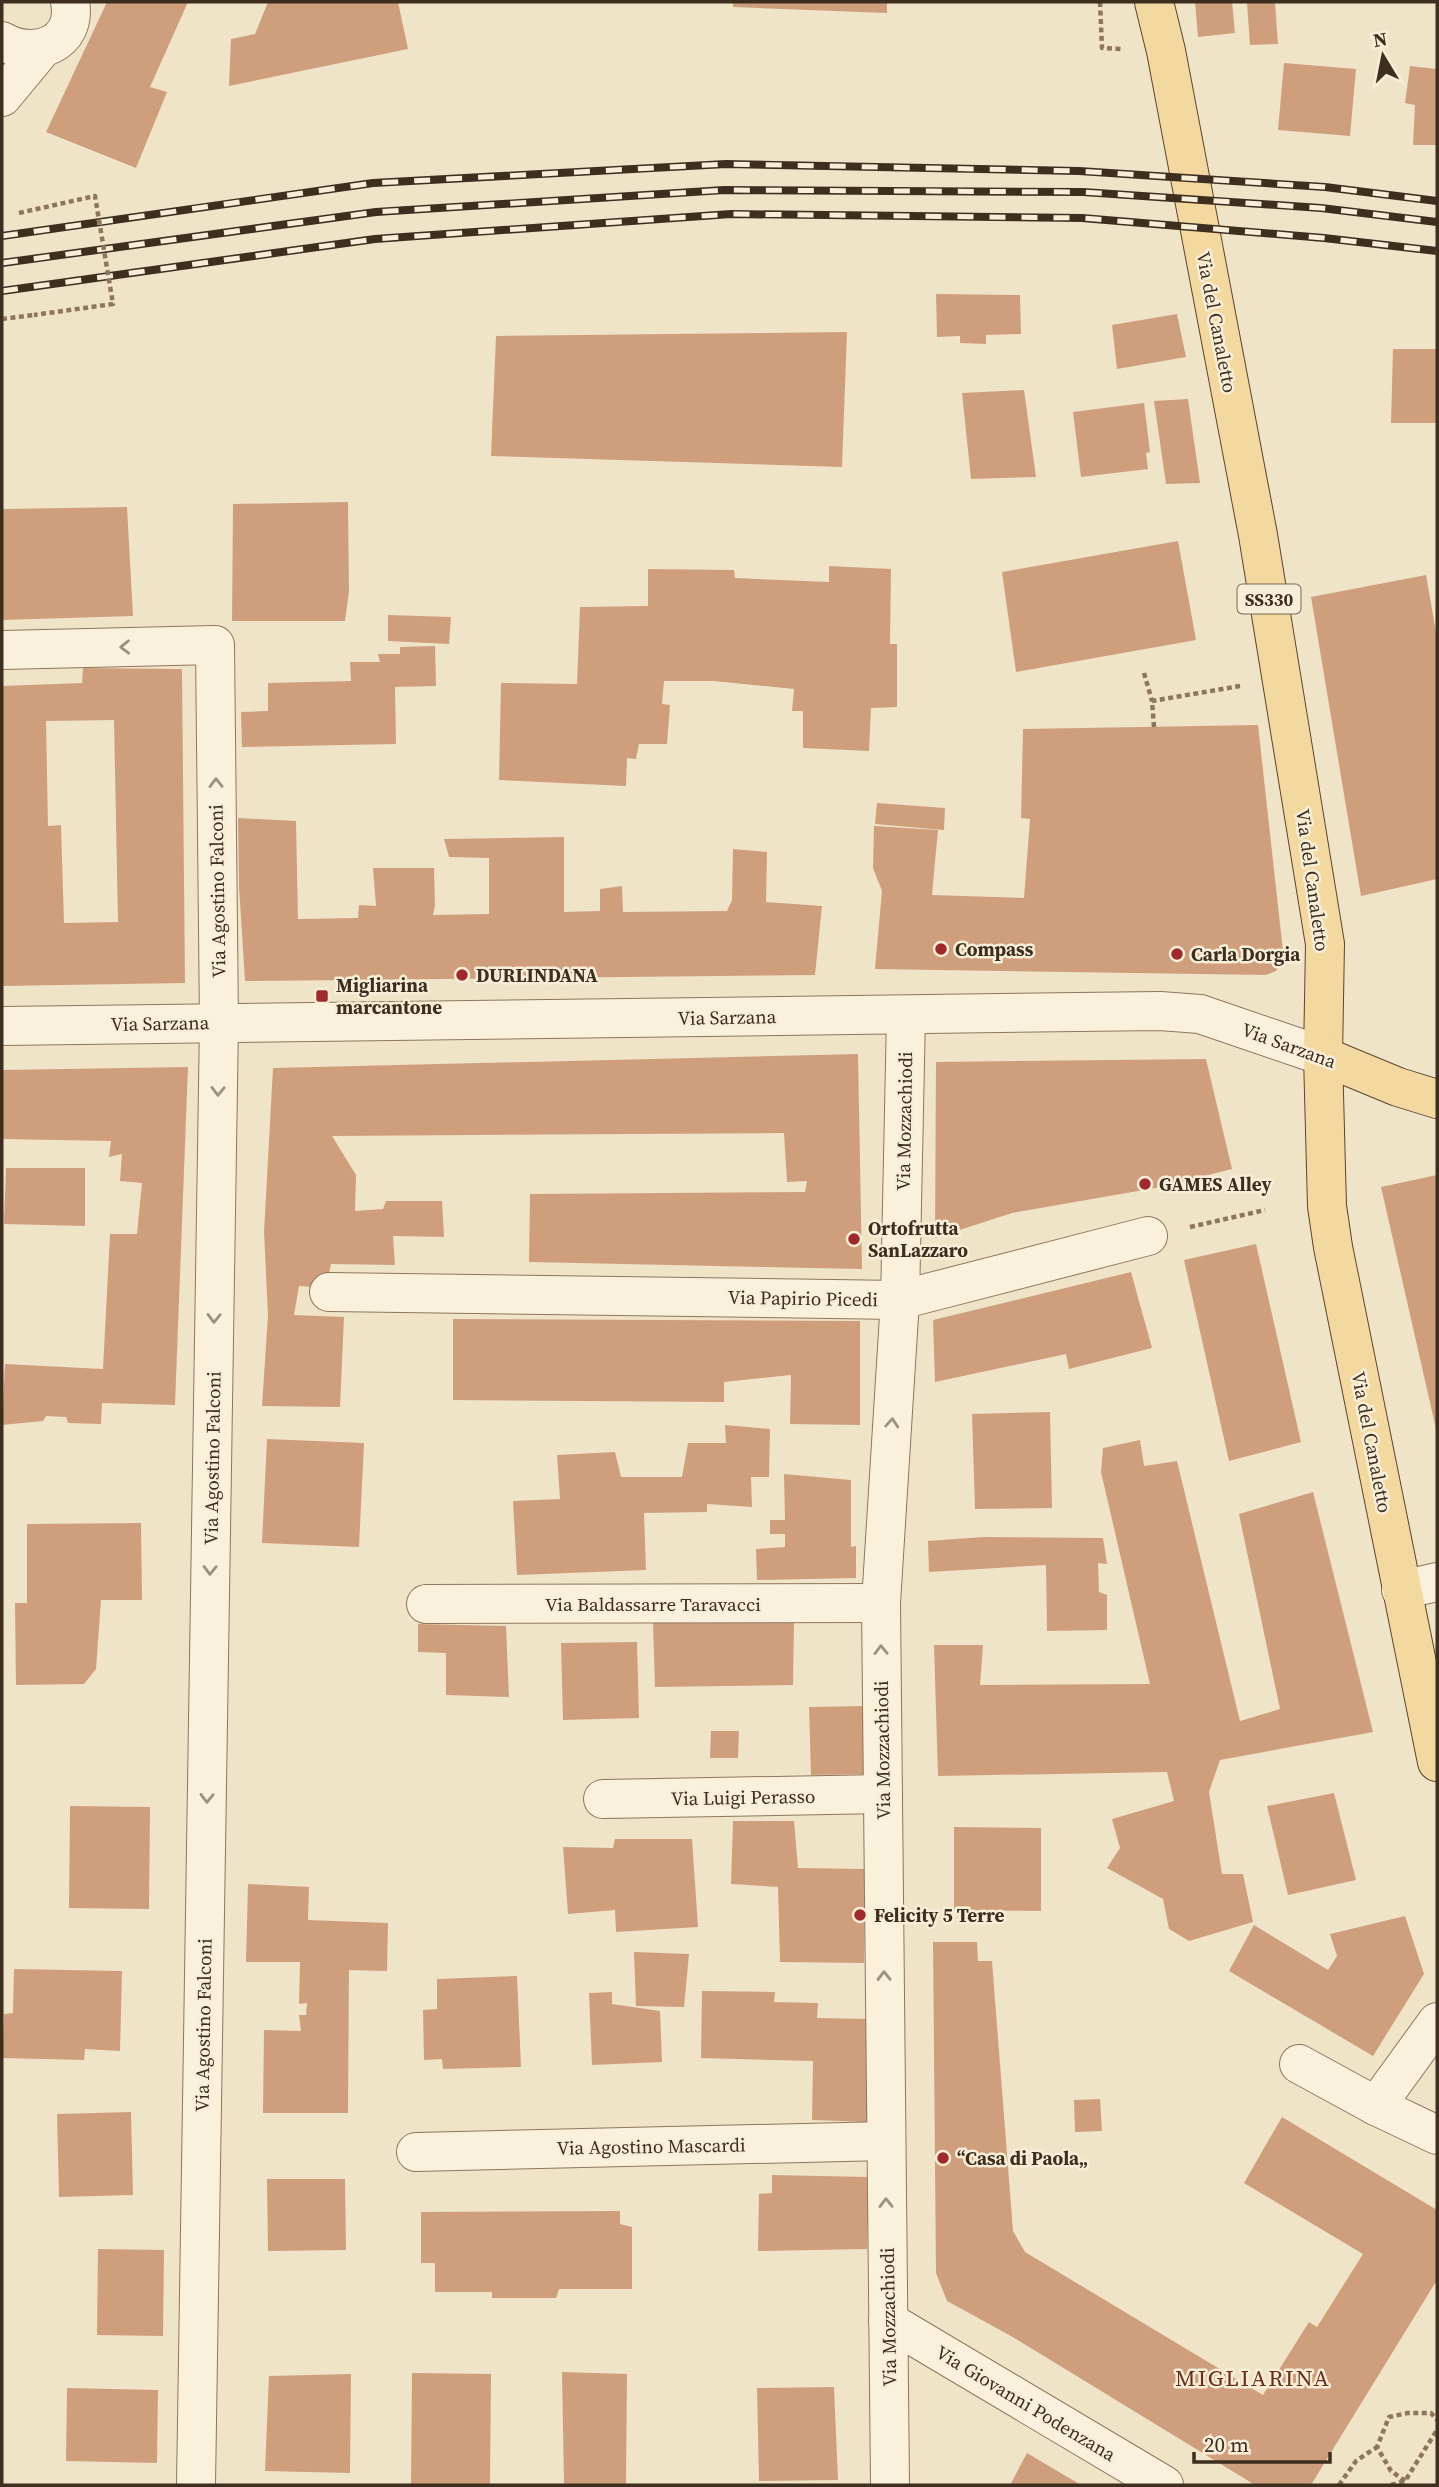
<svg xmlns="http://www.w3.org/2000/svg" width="1439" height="2487" viewBox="0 0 1439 2487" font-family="'Source Serif 4',serif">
<rect width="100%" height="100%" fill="#f0e4c8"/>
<!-- building -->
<g fill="#cf9f7d" fill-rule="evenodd">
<path d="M107,2H188L150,87L167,92L136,168L46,132Z"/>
<path d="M268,2H398L408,49L229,86L231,39L255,34Z"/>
<path d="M733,2H887V13L733,7Z"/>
<path d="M1195,2H1232L1235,33L1198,37Z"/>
<path d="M1271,2H1275L1278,44L1250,45L1247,3Z"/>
<path d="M1284,63L1356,69L1350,136L1278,130Z"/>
<path d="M1410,66L1437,69V145H1413L1415,105L1405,103Z"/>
<path d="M936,294L1020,295L1021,334L986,335V344L960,343V336L937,337Z"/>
<path d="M1177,314L1186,357L1117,369L1112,325Z"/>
<path d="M847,332L842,467L491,456L496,336Z"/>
<path d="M1393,349H1437V423H1391Z"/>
<path d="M1024,390L1036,477L971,479L962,393Z"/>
<path d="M1188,399L1200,483L1166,484L1154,401Z"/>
<path d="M1144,403L1150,452L1146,453L1148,469L1081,477L1073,412Z"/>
<path d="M348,502L349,591L345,621H232L233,504Z"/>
<path d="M127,507L133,616L2,620V509Z"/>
<path d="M1178,541L1196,640L1016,672L1002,572Z"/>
<path d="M829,566L891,569L890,644H897V707L871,708L869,751L803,748V711H792L794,689L713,681H664L662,704L670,705L667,744H639L636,759L627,758L626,786L499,780L501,683L577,684L580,607L648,606V569L734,570L735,578L829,582Z"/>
<path d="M1426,575L1437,638V879L1361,896L1311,597Z"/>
<path d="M388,615L451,617L449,644L388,641Z"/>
<path d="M435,646L436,686L395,687L396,744L242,747L241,712L268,711V683L351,681L350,662H380L378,654H400V647Z"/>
<path d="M83,668L182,669L185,983L2,986V686L82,683ZM114,720L118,922L64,923L61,825L48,826L46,721Z"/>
<path d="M1258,725L1284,960L1276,971L1266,975L875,969L882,891L873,868L874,826L938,830L932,895L1024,898L1030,819L1021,818L1023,729Z"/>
<path d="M877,803L945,808L944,830L875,824Z"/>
<path d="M238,818L296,821L298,919L358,918L359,905L376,906L373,868H434L435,905L433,915L489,914V858L449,857L444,839L564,837V912L600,911V889L622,886L623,912L727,911L732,900L733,849L767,852L766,902L822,906L815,975L245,981L239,886Z"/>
<path d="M858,1054L862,1269L529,1262L530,1194L805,1192L807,1181L787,1182L784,1133L332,1136L356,1175L355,1211L383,1209L386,1201H442L444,1237L393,1236L395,1265L331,1264L326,1288L299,1286L294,1315L344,1317L340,1407L262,1406L268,1315L264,1232L273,1068Z"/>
<path d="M1206,1059L1232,1169L1161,1187L1012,1213L935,1238L936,1062Z"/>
<path d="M188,1067L175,1405L102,1403L101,1424L68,1423L66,1417L46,1416L43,1421L2,1425L5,1364L103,1369L110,1234H137L142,1183L120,1181L122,1154L109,1157L111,1141L2,1139V1070Z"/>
<path d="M6,1168H85V1226L4,1224Z"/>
<path d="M1437,1175V1428L1436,1429L1381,1187Z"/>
<path d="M1256,1244L1301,1442L1229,1461L1184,1260Z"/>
<path d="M1131,1272L1152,1348L1069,1369L1066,1354L935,1382L933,1320Z"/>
<path d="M453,1319L860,1321V1425L790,1424L791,1375L724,1382V1402L453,1400Z"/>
<path d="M1050,1412L1052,1508L975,1509L972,1414Z"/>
<path d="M725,1425L770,1429L769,1477H751L752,1507L707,1504V1512L644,1513L646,1570L517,1575L513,1501L560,1499L557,1455L615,1452L621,1477H682L688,1443H726Z"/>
<path d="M267,1439L364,1443L359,1547L262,1543Z"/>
<path d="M1140,1440L1144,1466L1177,1461L1240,1721L1280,1709L1239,1514L1313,1492L1373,1732L1220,1760L1209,1792L1222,1874H1243L1253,1922L1189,1941L1169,1929L1163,1899L1107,1868L1120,1848L1112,1819L1174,1801L1167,1772L938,1776L934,1645H983L980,1685L1150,1684L1101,1472L1103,1448Z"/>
<path d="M784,1474L851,1480V1547L856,1546V1578L757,1580L756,1549L785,1547V1534H770V1520H785Z"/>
<path d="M141,1523L142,1600H101L96,1669L84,1684L16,1685L15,1603H27V1524Z"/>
<path d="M983,1537L1103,1538L1107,1564L1098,1563L1099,1592L1107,1595V1630L1047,1631L1046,1565L929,1572L928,1541Z"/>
<path d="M653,1623H794L793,1685L655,1687Z"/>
<path d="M418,1624L506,1626L509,1697L446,1695V1653L418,1652Z"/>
<path d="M637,1642L639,1718L563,1720L561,1643Z"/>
<path d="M868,1706L869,1774L811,1775L809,1707Z"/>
<path d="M711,1731H739L738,1758H710Z"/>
<path d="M1334,1793L1356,1880L1288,1895L1267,1806Z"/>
<path d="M70,1806L150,1807L149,1909L69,1908Z"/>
<path d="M733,1821H794L798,1868L865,1869L864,1963L780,1962L778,1887L731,1884Z"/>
<path d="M954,1827L1041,1828V1911L954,1910Z"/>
<path d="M615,1839H692L698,1927L616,1932L615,1910L568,1914L563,1847L613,1848Z"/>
<path d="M248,1884L309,1887L308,1920L388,1923L387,1971L349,1970L348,2113H263L264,2030L301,2031L299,2015H306L307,2003L299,2004L300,1962H246Z"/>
<path d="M1405,1916L1424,1974L1373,2056L1229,1971L1254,1925L1328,1970L1337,1956L1330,1934Z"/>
<path d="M933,1942H977L978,1961H992L1013,2231L1025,2252L1263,2395L1309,2322L1317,2327L1363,2254L1244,2183L1282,2117L1437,2210V2280L1311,2485H1255L1011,2336L947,2301L936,2273Z"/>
<path d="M634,1952L689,1954L684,2007L636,2006Z"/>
<path d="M14,1969L122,1971L120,2051L85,2049L84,2060L2,2058L4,2014L13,2013Z"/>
<path d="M517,1976L521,2067L443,2069L442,2059L424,2060L423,2010L437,2009V1979Z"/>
<path d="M702,1991L775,1992L774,2002L818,2003L817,2018L870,2019L867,2122L812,2120L813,2061L701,2058Z"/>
<path d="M612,1992V2004L660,2011L662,2062L592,2065L589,1993Z"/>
<path d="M1100,2099L1102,2131L1075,2132L1074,2100Z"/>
<path d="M131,2112L133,2195L59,2197L57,2114Z"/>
<path d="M772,2175L869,2177L867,2249L758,2251L759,2194L772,2193Z"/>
<path d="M267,2179H345L346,2250L268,2251Z"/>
<path d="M620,2211V2224L632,2227V2289H559L556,2298H492V2292H435V2263H421V2212Z"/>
<path d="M98,2249L164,2250L163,2336L97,2335Z"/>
<path d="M562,2372L627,2374L626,2485H564Z"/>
<path d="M412,2373L491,2374L490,2485H411Z"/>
<path d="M351,2374L350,2473L265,2471L269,2376Z"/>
<path d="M834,2387L838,2480L759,2481L757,2388Z"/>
<path d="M67,2388L158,2390L157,2463L66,2461Z"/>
<path d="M1027,2453L1081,2485H1010Z"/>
</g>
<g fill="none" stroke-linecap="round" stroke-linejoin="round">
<!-- minor casing -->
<g stroke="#8d765c" stroke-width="40">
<g id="minor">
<path d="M2,41C34,60 78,44 70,2"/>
<path d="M2,97L41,50"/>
<path d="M2,650L215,645L219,1022L196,2485"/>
<path d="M2,1026L1160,1011L1200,1014L1323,1056"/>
<path d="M329,1292L900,1300L1148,1236"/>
<path d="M1401,1590L1437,1582"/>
<path d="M426,1604L881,1603"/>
<path d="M603,1799L883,1794"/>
<path d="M1437,2022L1376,2106L1437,2135"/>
<path d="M1299,2064L1376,2106"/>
<path d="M416,2152L886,2141"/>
<path d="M888,2321L1164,2485"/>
<path d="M890,2485L881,1603L900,1300L906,1016"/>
</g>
</g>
<!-- major casing -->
<g stroke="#5b4430" stroke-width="40">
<g id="major">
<path d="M1154,2L1166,51L1258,535L1325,944L1323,1056L1327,1206L1333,1247L1437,1762"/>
<path d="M1323,1056L1398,1087L1437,1099"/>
</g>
</g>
<!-- path -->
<g stroke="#8d765c" stroke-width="4.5" stroke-dasharray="5 3.5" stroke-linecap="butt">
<path d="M1100,2L1102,48L1121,49"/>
<path d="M2,319L34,315"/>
<path d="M1144,673L1152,701"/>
<path d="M1154,727L1152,701L1240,686"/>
<path d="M1190,1227L1265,1210"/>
<path d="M1405,2481L1391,2471L1377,2447L1389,2417L1408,2413H1431L1437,2420"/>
<path d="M1339,2485L1356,2461L1377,2447"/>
<path d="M1391,2485L1405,2481L1437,2430"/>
</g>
<!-- minor -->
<use href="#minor" stroke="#faf1dc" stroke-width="38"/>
<!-- major -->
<use href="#major" stroke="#f3d9a0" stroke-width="38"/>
<!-- rail casing -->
<g stroke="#3d2e20" stroke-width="8">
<g id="rail">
<path d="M2,236L373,183L726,164L1079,171L1325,187L1437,201"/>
<path d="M2,263L376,212L724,190L1083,192L1321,208L1437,222"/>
<path d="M2,291L375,239L731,214L1082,218L1324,238L1437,251"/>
</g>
</g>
<!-- rail -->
<use href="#rail" stroke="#f7eed8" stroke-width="5" stroke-dasharray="16" stroke-linecap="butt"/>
<!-- path-bridge -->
<path stroke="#8d765c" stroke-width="4.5" stroke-dasharray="5 3.5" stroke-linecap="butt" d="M19,213L95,196L113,304L34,315"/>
</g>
<!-- one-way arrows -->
<defs><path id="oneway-chevron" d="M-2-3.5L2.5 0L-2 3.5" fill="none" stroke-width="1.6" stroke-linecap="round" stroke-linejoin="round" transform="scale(1.75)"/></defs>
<g stroke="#9c907e">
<use href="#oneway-chevron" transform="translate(125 647) rotate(179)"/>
<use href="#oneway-chevron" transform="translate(216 783) rotate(-91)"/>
<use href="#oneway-chevron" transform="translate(218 1091) rotate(91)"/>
<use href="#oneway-chevron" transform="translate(214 1318) rotate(91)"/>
<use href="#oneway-chevron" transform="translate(892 1423) rotate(-86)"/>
<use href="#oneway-chevron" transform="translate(210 1570) rotate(91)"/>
<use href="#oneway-chevron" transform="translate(881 1650) rotate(-91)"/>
<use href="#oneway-chevron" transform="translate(207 1798) rotate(91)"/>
<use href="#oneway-chevron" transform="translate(884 1976) rotate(-91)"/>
<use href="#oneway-chevron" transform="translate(886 2203) rotate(-91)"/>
</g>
<!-- markers -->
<g fill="#9e2a2b" stroke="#f7eed8" stroke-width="2.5">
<circle cx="941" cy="949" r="7"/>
<circle cx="1177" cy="954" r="7"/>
<circle cx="462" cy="975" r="7"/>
<rect x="315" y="989" width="14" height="14" rx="3.5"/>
<circle cx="1145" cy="1184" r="7"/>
<circle cx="854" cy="1239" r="7"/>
<circle cx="860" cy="1915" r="7"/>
<circle cx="943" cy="2158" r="7"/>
</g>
<g text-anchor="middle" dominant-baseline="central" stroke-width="5" stroke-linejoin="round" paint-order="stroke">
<!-- shield labels -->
<rect fill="#f7eed8" stroke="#756857" stroke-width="2" x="1237.5" y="584.5" width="63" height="29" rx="5"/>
<g font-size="18" font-weight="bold" fill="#3d2e20">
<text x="1269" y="599">SS330</text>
</g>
<!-- street labels -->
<g font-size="19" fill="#3d2e20" stroke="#f7eed8">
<text transform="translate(1217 322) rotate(79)">Via del Canaletto</text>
<text transform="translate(1313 880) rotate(82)">Via del Canaletto</text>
<text transform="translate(217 891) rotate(-91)">Via Agostino Falconi</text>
<text transform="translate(727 1017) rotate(-1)">Via Sarzana</text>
<text transform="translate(160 1023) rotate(-1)">Via Sarzana</text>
<text transform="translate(1289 1045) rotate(20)">Via Sarzana</text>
<text transform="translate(904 1121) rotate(-89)">Via Mozzachiodi</text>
<text transform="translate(803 1298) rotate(1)">Via Papirio Picedi</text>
<text transform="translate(1372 1442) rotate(79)">Via del Canaletto</text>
<text transform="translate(212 1458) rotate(-89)">Via Agostino Falconi</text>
<text x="653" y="1604">Via Baldassarre Taravacci</text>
<text transform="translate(882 1750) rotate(-91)">Via Mozzachiodi</text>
<text transform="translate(743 1797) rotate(-1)">Via Luigi Perasso</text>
<text transform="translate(203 2025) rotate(-89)">Via Agostino Falconi</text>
<text transform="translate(651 2146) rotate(-1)">Via Agostino Mascardi</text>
<text transform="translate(888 2317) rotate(-91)">Via Mozzachiodi</text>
<text transform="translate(1026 2403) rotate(31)">Via Giovanni Podenzana</text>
</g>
<!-- poi labels -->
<g font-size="19" font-weight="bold" fill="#3d2e20" stroke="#f7eed8" text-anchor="start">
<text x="955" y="949">Compass</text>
<text x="1191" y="954">Carla Dorgia</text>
<text x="476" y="975">DURLINDANA</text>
<text x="336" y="985">Migliarina<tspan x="336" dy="22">marcantone</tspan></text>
<text x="1159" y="1184">GAMES Alley</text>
<text x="868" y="1228">Ortofrutta<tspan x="868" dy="22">SanLazzaro</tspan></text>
<text x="874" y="1915">Felicity 5 Terre</text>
<text x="957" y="2158">“Casa di Paola„</text>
</g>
<!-- quarter labels -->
<g font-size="23" letter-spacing="2" fill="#6b2e1e" stroke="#f7eed8">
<text x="1253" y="2378">MIGLIARINA</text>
</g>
</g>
<!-- border -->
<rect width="1439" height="2487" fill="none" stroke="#3d2e20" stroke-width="7"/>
<!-- north arrow -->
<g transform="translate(1383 56) rotate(350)" stroke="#f7eed8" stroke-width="5" paint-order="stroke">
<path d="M0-5L12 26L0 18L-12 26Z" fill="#3d2e20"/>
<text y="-10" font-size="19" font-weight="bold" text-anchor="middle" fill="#3d2e20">N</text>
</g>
<!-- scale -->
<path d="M1194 2452v10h136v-10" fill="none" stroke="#3d2e20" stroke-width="3.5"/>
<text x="1204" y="2452" font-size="21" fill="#3d2e20" stroke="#f7eed8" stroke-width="5" paint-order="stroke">20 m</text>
</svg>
